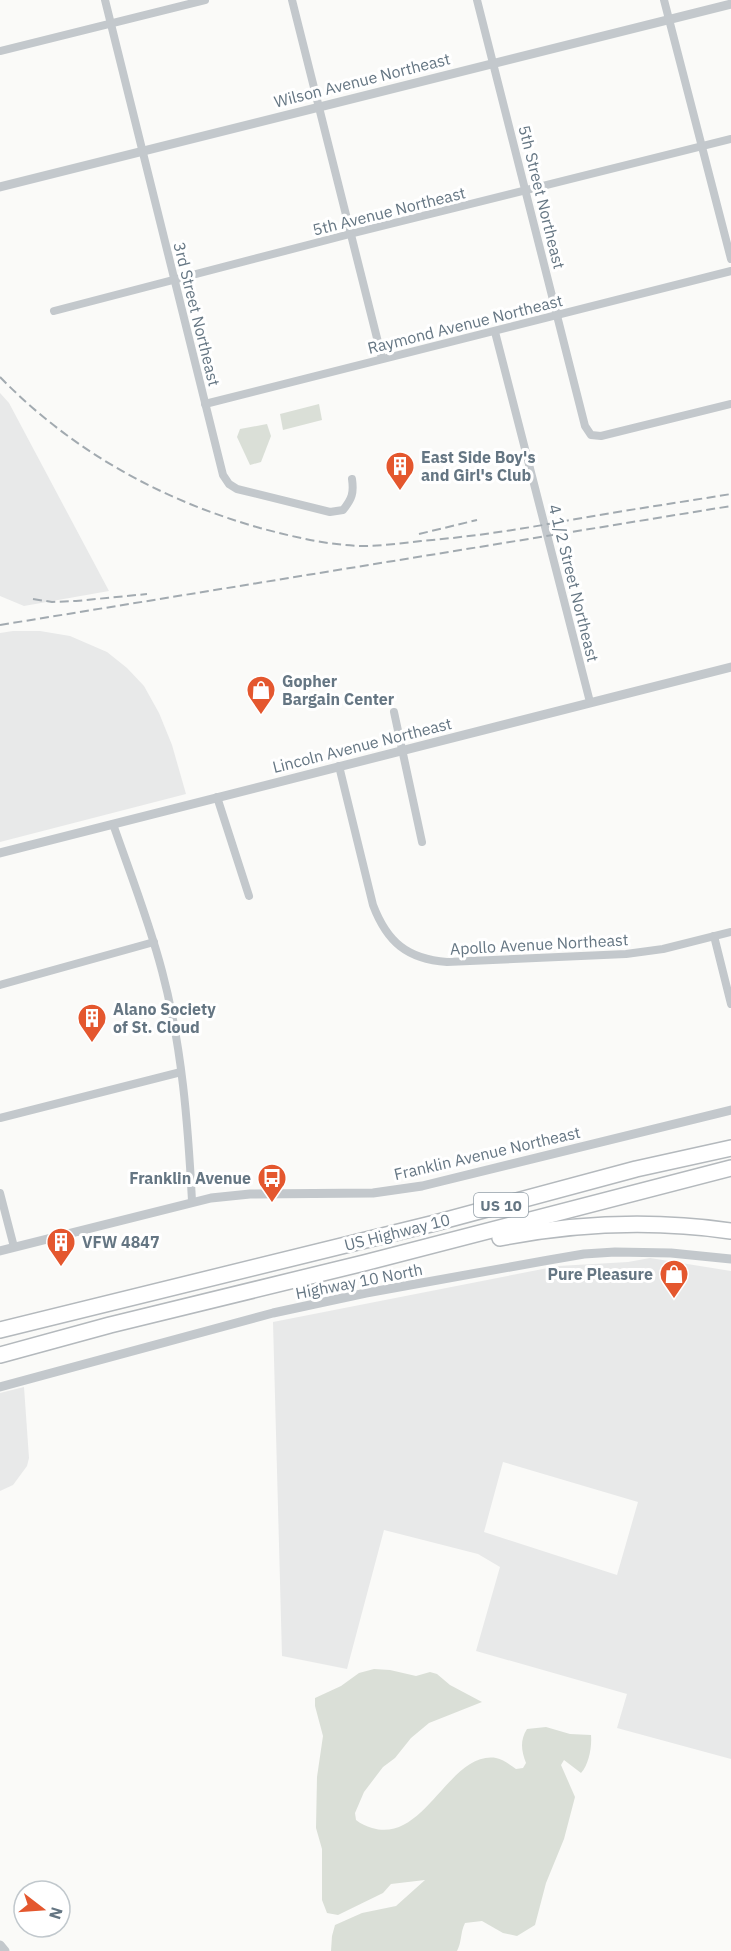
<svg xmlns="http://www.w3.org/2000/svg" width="731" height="1951" viewBox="0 0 731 1951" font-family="'IBM Plex Sans',sans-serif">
<rect width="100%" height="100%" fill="#fafaf8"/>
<!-- built -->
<g fill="#e8e9e9" fill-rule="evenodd">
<path d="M0,393L9,403L109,591L24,606L0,596Z"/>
<path d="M13,631H40L70,636L107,652L127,668L144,686L159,713L172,745L186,794L0,842V633Z"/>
<path d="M650,1258L731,1271V1759L617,1728L627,1694L476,1651L500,1567L478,1554L384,1530L347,1669L282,1656L273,1322L558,1266L628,1262ZM503,1462L638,1502L617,1575L484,1532Z"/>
<path d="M24,1387L29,1458L27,1466L13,1485L0,1491V1393Z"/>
</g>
<!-- green -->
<g fill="#dadfd7">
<path d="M319,404L322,420L283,430L280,414Z"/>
<path d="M267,424L271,436L261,462L250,465L237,437L240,429Z"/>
<path d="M374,1669L390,1670L416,1676L430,1672L437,1674L450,1685L482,1702L429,1723L411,1738L395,1758L383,1767L364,1792L355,1813L356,1820C361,1824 366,1826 372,1828C425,1844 449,1751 496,1758C503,1759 510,1765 516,1769L523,1768L526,1763C521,1750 520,1740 527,1729L546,1727L570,1734L591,1735C592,1747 589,1764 581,1773L564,1760L561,1765L575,1797L564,1839L546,1883L535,1925L517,1936L503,1933L482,1921L465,1923C460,1933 462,1942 457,1951H331L332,1936L335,1925L362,1913L396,1906L425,1880L391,1884L383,1893L338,1915L327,1913L322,1900V1849L316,1828L317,1777L323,1736L315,1706V1698L341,1686L359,1673Z"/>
</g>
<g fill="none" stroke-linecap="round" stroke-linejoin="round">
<!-- motorway casing -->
<g stroke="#b4b9bd" stroke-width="18">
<g id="motorway">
<path d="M500,1238C576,1223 654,1220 731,1231"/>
<path d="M0,1330L435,1223L636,1169L731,1148"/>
<path d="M0,1355L110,1325L364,1263L731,1168"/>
</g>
</g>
<!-- minor -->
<g stroke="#c3c8cc" stroke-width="8">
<path d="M105,0L223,475L229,484L237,489L330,512L343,510C352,499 354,493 352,479"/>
<path d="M292,0L382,358"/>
<path d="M477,0L585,426L591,435L601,436L731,404"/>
<path d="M664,0L731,259"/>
<path d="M0,51L205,0"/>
<path d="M54,311L350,234L731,139"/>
<path d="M495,332L590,702"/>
<path d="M205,404L731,271"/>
<path d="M394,712L422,842"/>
<path d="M339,766L373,905C387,942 407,959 447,962L626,954L663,949L731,932"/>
<path d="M217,797L249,896"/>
<path d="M113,824C130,873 149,921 162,971C182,1046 188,1124 192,1201"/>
<path d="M714,936L731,1004"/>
<path d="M0,985L154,942"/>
<path d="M0,1118L181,1072"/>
<path d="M0,1193L14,1247"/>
</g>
<!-- tertiary -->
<g stroke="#c3c8cc" stroke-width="9">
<path d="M0,187L731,4"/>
<path d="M0,853L731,667"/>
<path d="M0,1251L211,1198L250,1194L373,1193L422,1186L731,1110"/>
<path d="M0,1387L273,1313L366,1293L549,1260L584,1254L615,1252L671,1253L731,1259"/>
<path d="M0,1945L5,1951"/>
</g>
<!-- motorway -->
<use href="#motorway" stroke="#fff" stroke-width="15"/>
<!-- rail -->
<g stroke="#a2aab0" stroke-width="2" stroke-dasharray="9 4.5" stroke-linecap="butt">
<path d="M0,377C72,451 161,500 260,528C294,537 327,545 362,546C382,546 402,543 421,541C469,537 517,530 565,521C620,511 676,503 731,494"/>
<path d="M419,534L477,520"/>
<path d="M33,599L52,602L76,601L147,594"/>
<path d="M0,625L731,506"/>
</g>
</g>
<!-- icons -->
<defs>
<g id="building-pin" transform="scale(1.5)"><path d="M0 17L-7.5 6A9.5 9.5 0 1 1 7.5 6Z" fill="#e4572e" stroke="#fff"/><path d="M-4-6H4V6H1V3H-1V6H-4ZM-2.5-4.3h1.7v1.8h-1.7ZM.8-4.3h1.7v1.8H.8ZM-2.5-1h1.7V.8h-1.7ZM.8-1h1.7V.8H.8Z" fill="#fff"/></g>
<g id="shop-pin" transform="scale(1.5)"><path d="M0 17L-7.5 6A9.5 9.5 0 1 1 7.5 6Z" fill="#e4572e" stroke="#fff"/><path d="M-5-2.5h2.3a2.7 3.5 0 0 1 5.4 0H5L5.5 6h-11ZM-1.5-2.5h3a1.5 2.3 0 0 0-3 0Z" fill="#fff"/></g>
<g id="bus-pin" transform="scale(1.5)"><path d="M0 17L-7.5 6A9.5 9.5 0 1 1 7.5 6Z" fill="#e4572e" stroke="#fff"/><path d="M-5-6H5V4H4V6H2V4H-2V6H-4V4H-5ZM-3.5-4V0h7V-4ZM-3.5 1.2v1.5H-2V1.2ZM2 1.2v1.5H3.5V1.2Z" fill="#fff"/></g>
</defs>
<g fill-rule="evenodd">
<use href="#building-pin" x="400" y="466"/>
<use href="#shop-pin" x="261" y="690"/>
<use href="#building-pin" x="92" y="1018"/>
<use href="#bus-pin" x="272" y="1178"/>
<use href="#building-pin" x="61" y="1242"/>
<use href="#shop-pin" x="674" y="1274"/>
</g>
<g text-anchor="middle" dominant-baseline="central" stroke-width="6" stroke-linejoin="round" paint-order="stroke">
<!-- shield labels -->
<rect fill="#fff" stroke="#939fa8" stroke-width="1.5" x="474" y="1193" width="54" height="24" rx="4.5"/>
<g font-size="15" font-weight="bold" fill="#657683">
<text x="501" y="1205">US 10</text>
</g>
<!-- street labels -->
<g font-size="16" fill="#657683" stroke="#fff">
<text transform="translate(362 80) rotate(-14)">Wilson Avenue Northeast</text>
<text transform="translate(542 197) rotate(76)">5th Street Northeast</text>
<text transform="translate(389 211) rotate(-14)">5th Avenue Northeast</text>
<text transform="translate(197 314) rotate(76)">3rd Street Northeast</text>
<text transform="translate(465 324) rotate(-14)">Raymond Avenue Northeast</text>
<text transform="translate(574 583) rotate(76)">4 1/2 Street Northeast</text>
<text transform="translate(362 745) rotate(-14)">Lincoln Avenue Northeast</text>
<text transform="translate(539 944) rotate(-3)">Apollo Avenue Northeast</text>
<text transform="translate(487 1153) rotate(-13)">Franklin Avenue Northeast</text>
<text transform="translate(397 1232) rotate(-14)">US Highway 10</text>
<text transform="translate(359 1281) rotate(-11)">Highway 10 North</text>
</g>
<!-- poi labels -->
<g font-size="16" font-weight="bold" fill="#657683" stroke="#fff" text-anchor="start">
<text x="421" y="457">East Side Boy's<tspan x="421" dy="18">and Girl's Club</tspan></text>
<text x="282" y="681">Gopher<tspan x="282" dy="18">Bargain Center</tspan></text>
<text x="113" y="1009">Alano Society<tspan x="113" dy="18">of St. Cloud</tspan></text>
<text x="251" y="1178" text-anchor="end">Franklin Avenue</text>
<text x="82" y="1242">VFW 4847</text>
<text x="653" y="1274" text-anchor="end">Pure Pleasure</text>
</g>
</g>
<!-- north arrow -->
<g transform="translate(42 1909) rotate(107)"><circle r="28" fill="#ffffff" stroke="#c1c8cd" stroke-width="1.5"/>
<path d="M0-4.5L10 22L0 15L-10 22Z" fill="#e4572e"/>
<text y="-9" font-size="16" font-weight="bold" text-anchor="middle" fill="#657683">N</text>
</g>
</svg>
